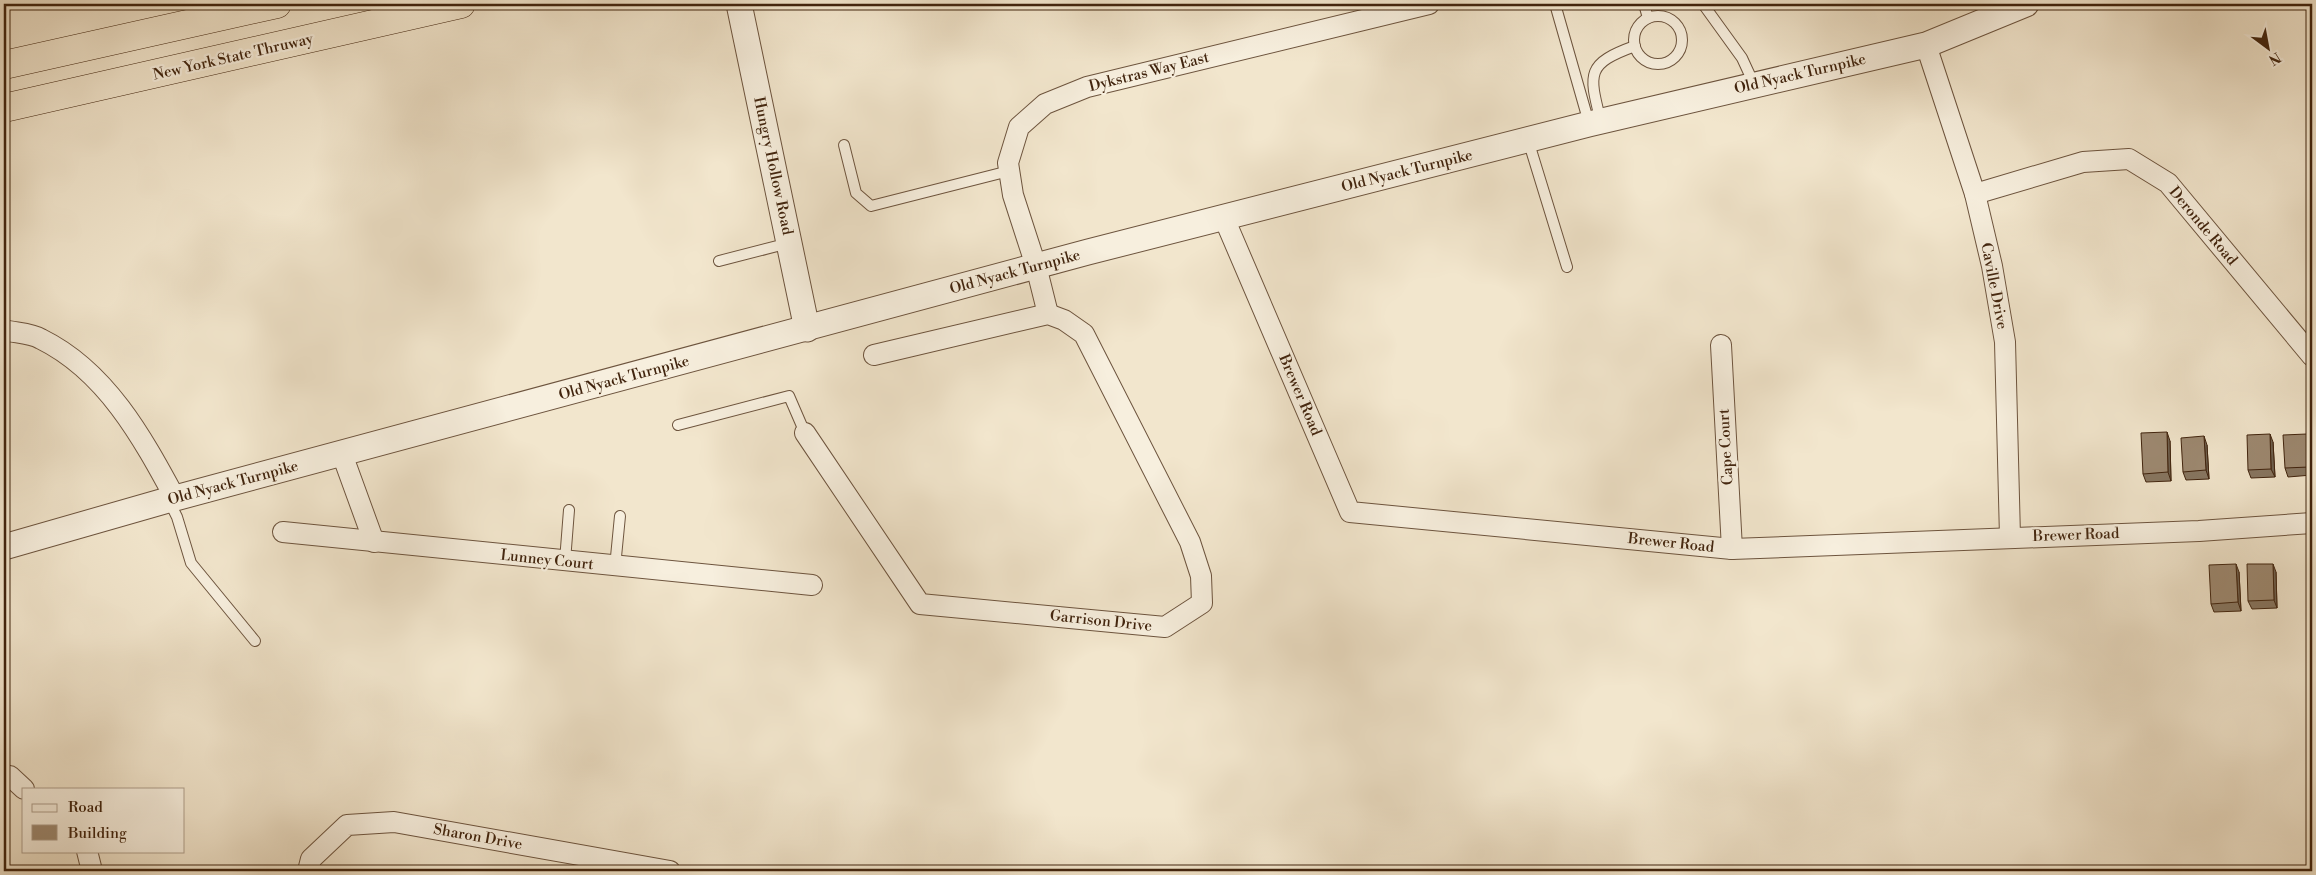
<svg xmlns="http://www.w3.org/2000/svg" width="2316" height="875" viewBox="0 0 2316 875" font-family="'Libre Bodoni',serif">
<rect width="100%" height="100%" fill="#f2e6cd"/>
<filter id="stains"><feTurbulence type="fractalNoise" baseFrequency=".004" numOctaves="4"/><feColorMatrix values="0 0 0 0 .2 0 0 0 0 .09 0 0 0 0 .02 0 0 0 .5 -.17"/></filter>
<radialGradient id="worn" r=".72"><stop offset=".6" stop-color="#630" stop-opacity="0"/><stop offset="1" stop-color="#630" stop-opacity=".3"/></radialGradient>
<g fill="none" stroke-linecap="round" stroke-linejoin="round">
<!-- service casing -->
<g stroke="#6d543e" stroke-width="12">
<g id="service">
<path d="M1555,4L1589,123"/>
<path d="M1644,4L1648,18"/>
<path d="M1703,4L1742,58L1754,84"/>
<circle cx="1658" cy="40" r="24"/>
<path d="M1601,122C1589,74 1585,64 1635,46"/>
<path d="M1528,140L1567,267"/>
<path d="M844,145L856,193L871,206L1009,171"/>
<path d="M719,261L789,243"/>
<path d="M678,425L789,396L805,433"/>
<path d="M169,501L177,517L191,563L255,641"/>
<path d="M565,561L569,510"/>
<path d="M615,567L620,516"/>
</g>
</g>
<!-- minor casing -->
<g stroke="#6d543e" stroke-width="22">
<g id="minor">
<path d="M1926,45L1975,194L1992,266L2005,342L2010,537"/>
<path d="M1975,194L2083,162L2129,159L2168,183L2312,356"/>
<path d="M1224,218L1350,512L1732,549L2199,531L2312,523"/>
<path d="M1048,314L1036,266L1013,195L1008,163L1019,127L1045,104L1087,87L1429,4"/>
<path d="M4,330C15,333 31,333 41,339C106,371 142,437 175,498"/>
<path d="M1721,345L1732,549"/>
<path d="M805,433L920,604L1165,627L1202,603L1201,576L1190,542L1084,334L1064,320L1048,314L874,355"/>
<path d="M342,454L374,542"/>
<path d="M283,532L812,585"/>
<path d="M4,776H10L24,789"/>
<path d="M87,851L92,871"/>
<path d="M308,871L311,859L347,825L394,822L670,871"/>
</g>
</g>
<!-- tertiary casing -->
<g stroke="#6d543e" stroke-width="27">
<g id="tertiary">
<path d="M739,4L807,329"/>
<path d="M4,547L168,500L1088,252L1589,124L1926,45L2026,4"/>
</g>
</g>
<!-- motorway casing -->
<g stroke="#41240e" stroke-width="29">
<g id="motorway">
<path d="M4,65L277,4"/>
<path d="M4,108L461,4"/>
</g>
</g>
<!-- service -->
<use href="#service" stroke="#f7efde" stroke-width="10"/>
<!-- minor -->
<use href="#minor" stroke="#f7efde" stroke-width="20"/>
<!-- tertiary -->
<use href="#tertiary" stroke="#f7efde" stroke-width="25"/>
<!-- motorway -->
<use href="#motorway" stroke="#f2e6cd" stroke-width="28"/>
</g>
<!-- wall -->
<g fill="#877661" stroke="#41240e">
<path d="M2170,441L2171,481L2146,482L2143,474Z"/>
<path d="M2273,442L2275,477L2251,478L2248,470Z"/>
<path d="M2310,442L2312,475L2288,477L2285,468Z"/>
<path d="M2207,445L2209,479L2186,480L2183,472Z"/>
<path d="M2239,572L2241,611L2214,612L2211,604Z"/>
<path d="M2276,572L2277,608L2252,609L2248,601Z"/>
</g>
<!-- shaded-wall -->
<g fill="#6e604f" stroke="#41240e">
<path d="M2167,432L2170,441L2171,481L2168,472Z"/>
<path d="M2270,434L2273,442L2275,477L2271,469Z"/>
<path d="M2307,434L2310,442L2312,475L2309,467Z"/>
<path d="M2204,436L2207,445L2209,479L2206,470Z"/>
<path d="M2236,564L2239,572L2241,611L2238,602Z"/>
<path d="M2273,564L2276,572L2277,608L2274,600Z"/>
</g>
<!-- building -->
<g fill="#9d8971" stroke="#41240e">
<path d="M2167,432L2168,472L2143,474L2141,433Z"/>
<path d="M2270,434L2271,469L2248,470L2247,435Z"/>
<path d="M2307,434L2309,467L2285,468L2283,435Z"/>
<path d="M2204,436L2206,470L2183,472L2181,438Z"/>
<path d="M2311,553H2312V585Z"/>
<path d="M2236,564L2238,602L2211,604L2209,565Z"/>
<path d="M2247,564H2273L2274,600L2248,601Z"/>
</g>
<g text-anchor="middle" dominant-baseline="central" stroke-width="4.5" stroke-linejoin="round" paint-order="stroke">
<!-- street labels -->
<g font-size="15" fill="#41240e" stroke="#f7efde">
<text transform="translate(233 57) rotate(-13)">New York State Thruway</text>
<text transform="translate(1149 72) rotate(-14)">Dykstras Way East</text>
<text transform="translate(1800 74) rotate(-13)">Old Nyack Turnpike</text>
<text transform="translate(773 166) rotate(78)">Hungry Hollow Road</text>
<text transform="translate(1407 171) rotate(-14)">Old Nyack Turnpike</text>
<text transform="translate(2203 226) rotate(50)">Deronde Road</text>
<text transform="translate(1015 272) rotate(-15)">Old Nyack Turnpike</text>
<text transform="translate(1994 286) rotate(79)">Caville Drive</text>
<text transform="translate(624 378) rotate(-15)">Old Nyack Turnpike</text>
<text transform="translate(1300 395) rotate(67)">Brewer Road</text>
<text transform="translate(1726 447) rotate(-93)">Cape Court</text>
<text transform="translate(233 483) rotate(-15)">Old Nyack Turnpike</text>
<text transform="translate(2076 535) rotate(-2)">Brewer Road</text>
<text transform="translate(1671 543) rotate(6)">Brewer Road</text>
<text transform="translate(547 560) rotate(6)">Lunney Court</text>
<text transform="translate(1101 621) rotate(6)">Garrison Drive</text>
<text transform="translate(478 837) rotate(10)">Sharon Drive</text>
</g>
</g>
<!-- margin -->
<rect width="2316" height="875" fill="none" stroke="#f2e6cd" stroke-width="20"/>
<rect x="5" y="5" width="2306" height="865" fill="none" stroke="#41240e" stroke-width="2.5"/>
<rect x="10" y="10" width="2296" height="855" fill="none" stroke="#41240e"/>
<!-- legend -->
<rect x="22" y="788" width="162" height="65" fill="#f7efde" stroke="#ae9e8b"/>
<rect x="32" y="804" width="25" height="8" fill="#f7efde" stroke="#ae9e8b"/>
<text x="68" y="812" font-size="15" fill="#41240e">Road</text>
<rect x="32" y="825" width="25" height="15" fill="#9d8971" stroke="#ae9e8b"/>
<text x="68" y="838" font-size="15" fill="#41240e">Building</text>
<!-- north arrow -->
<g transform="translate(2268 48) rotate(148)" stroke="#f7efde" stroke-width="4" paint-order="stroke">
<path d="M0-4L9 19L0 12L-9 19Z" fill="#41240e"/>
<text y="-8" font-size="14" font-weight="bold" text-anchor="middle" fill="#41240e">N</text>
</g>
<rect width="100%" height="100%" filter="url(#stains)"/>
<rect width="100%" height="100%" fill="url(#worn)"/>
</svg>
